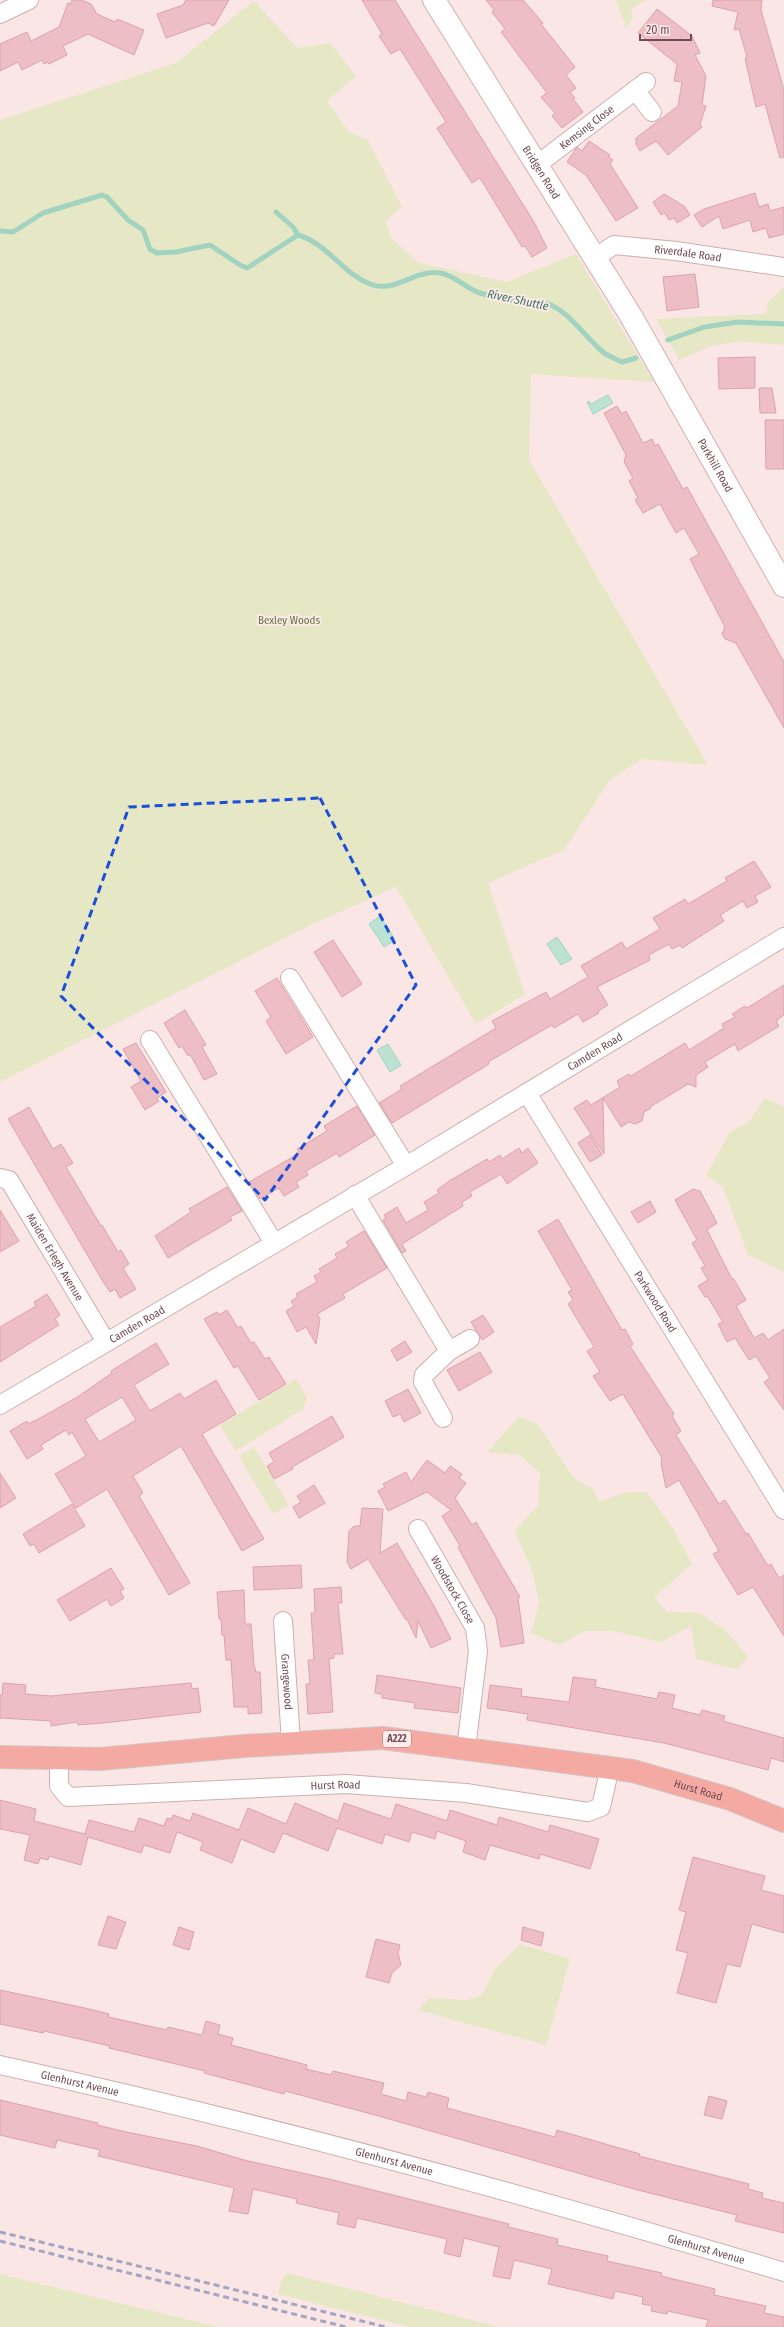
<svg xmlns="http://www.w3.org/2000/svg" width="784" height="2327" viewBox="0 0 784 2327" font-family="'Fira Sans Condensed',sans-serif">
<rect width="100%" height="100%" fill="#fae7e5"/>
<!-- green -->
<g fill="#e5e7c5">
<path d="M616,0H645V1L631,9L633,19L626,27Z"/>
<path d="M254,1L297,48L330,43L356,76L327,101L349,132L368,140L402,207L386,221L392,239L419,263L507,282L576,254L654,382L531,374L529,460L708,765L642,759L610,780L564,850L488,883L525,994L476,1024L396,887L313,924L0,1082V120L176,63Z"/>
<path d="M784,287V345L740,341L711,346L679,360L656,319L765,314L768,302Z"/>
<path d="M765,1098L784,1107V1272L748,1255L723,1187L706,1175L730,1132L749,1122Z"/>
<path d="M296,1379L307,1397L303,1409L236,1451L220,1425Z"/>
<path d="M518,1417L537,1424L573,1477L594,1490L599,1501L625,1493L647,1492L674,1530L692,1564L654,1597L667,1612L699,1613L724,1629L748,1657L737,1669L696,1659L691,1626L661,1642L613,1631H585L559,1645L531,1633L539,1603L533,1574L515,1530L538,1506L540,1473L520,1455L488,1452Z"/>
<path d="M254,1447L289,1505L273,1514L239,1456Z"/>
<path d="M520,1944L570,1959L546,2045L418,2010L430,1998L466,2000L482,1995L494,1970Z"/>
<path d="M286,2273H287L498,2327H410L278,2294L280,2284Z"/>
<path d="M0,2274L28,2281L218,2327H0Z"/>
</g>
<!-- water -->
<g fill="#bbe2d3" stroke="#a2d3c0">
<path d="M608,395L613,403L593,414L587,402L589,401L591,404Z"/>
<path d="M380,916L395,940L384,947L369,924Z"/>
<path d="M557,937L572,959L561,965L547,944Z"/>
<path d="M388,1044L401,1065L390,1072L377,1050Z"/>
</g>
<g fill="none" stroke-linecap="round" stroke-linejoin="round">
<!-- stream -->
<g stroke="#a2d3c0" stroke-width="5">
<path d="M276,212L293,227L298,235"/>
<path d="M0,231L13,232L43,213L102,195L107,197L128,220L143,230L150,249L157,253L176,252L210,245L240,265L247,268L298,235C328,244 342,273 370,284C394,294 415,269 440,273C453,275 463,285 475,291C483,295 494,297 504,299C518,303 538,299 551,305C572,315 586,338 603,352C608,356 616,359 622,362L636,358"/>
<path d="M668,340L704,327L738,322L784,324"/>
</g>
</g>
<!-- building -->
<g fill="#edbfc5" stroke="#dfa1aa" fill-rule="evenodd">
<path d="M72,0H81L91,4L97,14L115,22L117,19L144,30L134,55L88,34L63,46L67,55L49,64L48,62L44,64L42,60L22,70L18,62L0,71V44L27,32L31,41L59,27L68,3L71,4Z"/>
<path d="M186,0H229L214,26L208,23L166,38L157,14L183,5Z"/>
<path d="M362,0H395L534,222L547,248L532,257L525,246L522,247L480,178L472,183L437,128L446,122L400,49L391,54L379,36L382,34Z"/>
<path d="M486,0H523L543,23L541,24L575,67L566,75L576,88L570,92L575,98L573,99L583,112L562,128L552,116L555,113L541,97L547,93L501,32L505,29L492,12L494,10Z"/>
<path d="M713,0H762L761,10L784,90V157L780,158L765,104L756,107L745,58L747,57L739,29L734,30L738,12L712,6Z"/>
<path d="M657,9L692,36L700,53L695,55L706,76L702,105L706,106L700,124L702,127L668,155L656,141L640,151L636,144V138L678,106L682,82L674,81L677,64L638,33Z"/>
<path d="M589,141L610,155L608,157L613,160L610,164L638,208L616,221L586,175L567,162L577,147L582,151Z"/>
<path d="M755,193L759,207L768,204L770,211L784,207V234L769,238L766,228L753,232L750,220L723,229L719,216L702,227L694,215L704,209Z"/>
<path d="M664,194L684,206L690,215L677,223L674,218L669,220L665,213L661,215L653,202Z"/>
<path d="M695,274L699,307L667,311L663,277Z"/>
<path d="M755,357V388L719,389L718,358Z"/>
<path d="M759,388H772L776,413H760Z"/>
<path d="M617,406L622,414L626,411L643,443L652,439L655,446L658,444L683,489L687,487L784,662V728L736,643L725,639L722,634L725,627L690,559L699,554L684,528L676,533L660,504L643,513L635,500L638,498L629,481L633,478L624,462L626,455L604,413Z"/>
<path d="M765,420H784V469H766Z"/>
<path d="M754,861L771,887L755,896L758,902L747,908L743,901L720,915L724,921L682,948L680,945L672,949L669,944L649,955L650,960L597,987L608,1005L598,1011L599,1013L583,1022L578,1014L554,1028L552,1025L488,1062L489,1064L392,1123L379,1103L402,1089L400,1086L496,1028L492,1021L546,992L550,999L588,977L581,966L622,942L626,949L660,929L653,918L685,899L688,904L727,881L725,878Z"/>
<path d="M333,940L362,984L342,997L314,952Z"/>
<path d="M277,978L313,1037L286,1054L266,1021L271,1017L255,991Z"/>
<path d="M784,985V1015L776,1021L779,1026L738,1051L735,1044L705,1062L708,1067L696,1075V1087L688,1084L650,1107L651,1108L644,1112L642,1121L635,1124L629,1122L621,1127L603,1098L604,1154L574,1108L587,1100L591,1105L620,1087L617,1081L629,1074L631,1076L685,1043L689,1050L724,1028L722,1024L735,1017L732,1014L745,1006L747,1008Z"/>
<path d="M185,1010L206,1045L202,1047L217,1074L204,1080L190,1054L188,1056L182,1046L179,1048L164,1023Z"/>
<path d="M136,1043L166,1092L157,1098L159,1101L145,1110L131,1087L141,1081L123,1049Z"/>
<path d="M357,1106L375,1135L339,1157L337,1153L306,1171L308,1175L296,1182L299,1187L284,1196L279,1188L260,1199L249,1182L291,1158L299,1152L297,1149L327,1131L324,1126Z"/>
<path d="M29,1107L53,1149L61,1144L73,1163L66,1167L101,1226L102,1225L118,1252L121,1250L129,1264L123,1268L136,1289L120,1298L115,1289L110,1292L102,1280L8,1119Z"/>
<path d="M590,1135L602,1155L590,1162L578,1143Z"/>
<path d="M519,1148L522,1153L528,1148L538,1163L507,1184L501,1174L470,1192L472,1196L462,1202L463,1206L402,1244L406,1251L402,1253L383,1220L386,1218L384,1215L397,1207L406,1223L428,1210L424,1202L439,1193L437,1190L449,1181L487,1159L489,1162L500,1155L502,1159Z"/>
<path d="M227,1187L242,1211L230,1217L232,1220L168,1258L155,1236L191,1212L189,1209Z"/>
<path d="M693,1189L700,1191L717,1223L707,1230L732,1279L733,1278L746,1300L736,1306L754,1338L763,1333L768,1340L784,1329V1410L764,1382L770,1378L756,1356L749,1360L735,1338L727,1342L718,1324L723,1322L707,1296L705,1297L698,1286L708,1280L701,1268L705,1266L692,1243L697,1240L675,1200Z"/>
<path d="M650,1201L656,1212L638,1223L631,1212Z"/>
<path d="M0,1210L19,1241L0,1252Z"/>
<path d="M558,1219L622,1330L625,1329L633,1344L630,1346L674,1414L672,1416L681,1431L676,1435L719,1504L725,1500L746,1534L748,1533L768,1566L771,1564L779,1578L784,1575V1636L753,1587L738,1595L713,1554L719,1551L679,1480L666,1488L661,1463L662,1458L623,1394L610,1401L593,1376L600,1372L587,1351L594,1347L568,1304L573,1300L568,1292L572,1290L538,1231Z"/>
<path d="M364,1231L387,1268L343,1294L345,1298L317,1314L320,1319L316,1344L306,1327L297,1332L286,1311L294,1306L291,1301L298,1297L296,1294L317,1282L314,1276L321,1272L319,1269L337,1258L335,1254L349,1246L346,1242Z"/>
<path d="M47,1294L60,1315L55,1319L59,1325L0,1362V1327L36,1306L34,1302Z"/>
<path d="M227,1310L238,1328L241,1326L251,1343L254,1342L265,1359L269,1357L286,1384L259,1400L238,1366L234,1368L204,1319L217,1312L219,1315Z"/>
<path d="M483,1315L494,1332L482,1340L471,1322Z"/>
<path d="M405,1341L412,1352L397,1361L391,1350Z"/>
<path d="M156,1343L169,1364L134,1385L150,1411L180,1393L184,1399L216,1380L236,1414L202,1434L264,1539L242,1551L181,1446L133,1476L143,1493L139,1496L190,1583L169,1595L107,1489L76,1508L55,1474L86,1456L72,1432L69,1435L66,1430L41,1445L43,1449L27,1459L10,1431L27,1421L28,1424L42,1417L79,1396L112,1373L111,1371ZM122,1397L136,1420L99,1442L85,1419Z"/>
<path d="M480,1352L492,1372L459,1391L447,1370Z"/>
<path d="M408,1389L421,1413L404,1422L400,1414L393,1417L385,1401Z"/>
<path d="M332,1416L344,1437L292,1467L293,1469L274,1479L267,1466L274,1462L269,1453Z"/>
<path d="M427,1460L445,1473L450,1466L462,1474L459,1478L466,1483L455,1498L472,1525L476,1522L520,1597L518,1598L524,1643L501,1647L496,1618L458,1547L460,1546L442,1516L451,1510L427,1492L388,1511L378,1491L385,1487L383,1484L406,1472L411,1482Z"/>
<path d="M0,1473L16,1498L0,1508Z"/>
<path d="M314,1485L325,1503L299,1518L293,1507L301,1502L297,1496Z"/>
<path d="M72,1504L85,1526L39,1553L34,1544L30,1546L23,1534Z"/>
<path d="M362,1508L383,1509L380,1553L397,1543L433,1604L451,1639L431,1648L418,1621L416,1638L407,1619L406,1620L368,1559L351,1569L347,1562L349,1531L354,1526H360Z"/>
<path d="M301,1565L302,1588L254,1590L253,1567Z"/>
<path d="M111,1568L124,1589L120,1591L124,1598L111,1606L107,1599L70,1621L57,1600Z"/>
<path d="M341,1587L342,1603H338L343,1654H334V1658L329,1659L333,1712L308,1714L306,1684H310L308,1660H314L311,1613H315L314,1589Z"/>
<path d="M244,1590L245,1624H251L254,1665L256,1672H260L262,1713L248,1714V1707H234L231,1660H226L224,1635H222L221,1619H219L217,1592Z"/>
<path d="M377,1675L461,1688L458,1713L414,1708L415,1703L382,1698V1694L375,1693Z"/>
<path d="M573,1677L596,1680L595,1687L657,1699L659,1692L675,1695L672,1708L700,1715L702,1710L725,1716L723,1721L784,1738V1762L771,1758L768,1770L664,1743L527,1720L528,1714L487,1708L490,1685L522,1689L521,1696L569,1702Z"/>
<path d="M3,1683L26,1685L25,1694L51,1696L191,1683L192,1689L198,1688L201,1712L103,1723L78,1725L77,1722L51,1726V1721L0,1718V1695H2Z"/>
<path d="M0,1800L36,1809L34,1821L85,1834L89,1820L134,1832L139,1818L164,1826L167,1818L172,1819L173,1815L190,1821L193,1813L239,1830L248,1808L286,1824L295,1803L338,1821L344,1803L391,1819L396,1804L447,1821L450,1810L497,1825L499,1817L548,1832L550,1825L599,1839L590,1869L540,1854L539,1859L490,1845L485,1860L463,1852L466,1841L437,1831L435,1839L412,1832L409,1842L385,1834L382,1844L337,1828L328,1851L283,1833L274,1853L241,1839L232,1863L200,1850L203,1842L177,1832L170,1853L144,1845L141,1853L88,1837L81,1865L49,1856L48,1860L40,1858L38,1864L24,1860L30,1835L0,1829Z"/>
<path d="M693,1857L765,1876L761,1890L784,1896V1933L752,1924L740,1967L727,1964L716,2003L677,1993L688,1953L676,1950L686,1912L679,1910Z"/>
<path d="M108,1916L126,1922L116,1949L98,1945Z"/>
<path d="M179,1927L194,1932L189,1950L173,1945Z"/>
<path d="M523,1927L544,1933L541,1946L521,1940Z"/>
<path d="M376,1939L400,1945L398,1953L401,1965L392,1973L389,1983L366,1977Z"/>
<path d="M0,1990L85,2008L109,2014L108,2017L167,2030L168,2027L202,2035L206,2021L220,2025L218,2034L233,2038L231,2045L307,2065L306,2069L331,2075L333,2071L384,2083L381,2094L406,2101L408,2092L426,2097L428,2092L449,2098L447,2108L555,2137L557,2130L640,2154L639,2156L749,2184L748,2189L763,2193L762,2198L784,2203V2233L735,2221L737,2215L630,2188L375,2115L285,2091L284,2094L265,2089L204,2073L205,2071L109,2048L110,2046L44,2031L43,2033L0,2024Z"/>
<path d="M709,2096L727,2101L722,2119L704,2115Z"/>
<path d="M0,2100L98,2123L97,2125L126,2132L197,2146L244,2160L329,2179L509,2224L508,2227L558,2239L557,2245L608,2256L607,2261L662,2273L661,2276L715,2289L714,2295L766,2306L764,2313L784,2317V2327H706L708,2320L668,2311L667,2314L651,2311L652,2306L642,2304L643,2297L615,2291L613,2299L548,2284L552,2269L514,2260L510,2279L493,2276L499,2247L464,2238L460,2257L444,2253L447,2239L357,2218L355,2228L337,2224L339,2213L296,2203L297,2199L253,2189L248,2214L229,2211L234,2188L98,2156L100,2150L57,2140L55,2148L0,2135Z"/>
</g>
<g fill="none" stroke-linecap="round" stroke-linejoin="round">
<!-- street casing -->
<g stroke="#cdafb2" stroke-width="20">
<g id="street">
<path d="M0,14L29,0"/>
<path d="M635,90L652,112"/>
<path id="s1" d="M538,164L646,82"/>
<path id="s2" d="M596,257L614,245L676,251L784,267"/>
<path d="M290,978L406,1166"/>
<path d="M150,1040L274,1243"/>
<path id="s3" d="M527,1093L784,1510"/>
<path id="s4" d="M0,1178L9,1180L106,1342"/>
<path d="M355,1195L449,1351L470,1339"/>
<path id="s5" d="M0,1405L406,1166L784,937"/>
<path d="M443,1418L423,1382L424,1375L449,1351"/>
<path id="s6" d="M418,1529L475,1628L478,1651L466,1749"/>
<path id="s7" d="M283,1621L291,1742"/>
<path id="s8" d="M59,1760V1786L68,1797L346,1784L466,1793L588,1812L601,1807L610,1767"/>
<path id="s9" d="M0,2065C264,2123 525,2194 784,2272"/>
</g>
</g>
<!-- secondary casing -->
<g stroke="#d2afb2" stroke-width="24">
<g id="secondary">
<path id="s10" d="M434,0L631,316L784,586"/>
</g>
</g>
<!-- primary casing -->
<g stroke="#d2c6c8" stroke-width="24">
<g id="primary">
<path id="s11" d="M0,1757L100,1759L244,1746L383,1738L633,1771L730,1799L784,1821"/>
</g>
</g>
<!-- street -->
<use href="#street" stroke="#fff" stroke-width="18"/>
<!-- secondary -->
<use href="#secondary" stroke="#fff" stroke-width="22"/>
<!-- primary -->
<use href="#primary" stroke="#f4aaa3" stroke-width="22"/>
<!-- rail -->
<g stroke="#a5a5c3" stroke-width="3" stroke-dasharray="6 4" stroke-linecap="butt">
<path d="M0,2232L386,2327"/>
<path d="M0,2241L346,2327"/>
</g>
</g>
<!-- marked area -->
<path fill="none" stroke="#1d4ed8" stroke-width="3" stroke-dasharray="8 5" stroke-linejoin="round" d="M320,798L416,985L265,1200L61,996L129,807Z"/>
<g text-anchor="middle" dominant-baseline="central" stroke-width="3.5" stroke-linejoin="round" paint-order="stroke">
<!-- shield labels -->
<rect fill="#fdeceb" stroke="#9b7c81" stroke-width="1" x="383" y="1731" width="28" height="16" rx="3"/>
<g font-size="10" font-weight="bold" fill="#714c53">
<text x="397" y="1739">A222</text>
</g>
<!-- street labels -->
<g font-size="11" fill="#714c53" stroke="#fdeceb">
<text stroke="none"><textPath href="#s1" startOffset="61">Kemsing Close</textPath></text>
<text stroke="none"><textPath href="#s10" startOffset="203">Bridgen Road</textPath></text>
<text stroke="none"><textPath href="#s2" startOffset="96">Riverdale Road</textPath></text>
<text stroke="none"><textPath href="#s10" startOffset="544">Parkhill Road</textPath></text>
<text stroke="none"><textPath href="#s5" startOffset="692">Camden Road</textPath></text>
<text stroke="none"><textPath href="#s4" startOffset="99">Maiden Erlegh Avenue</textPath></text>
<text stroke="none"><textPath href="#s3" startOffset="245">Parkwood Road</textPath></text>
<text stroke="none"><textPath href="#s5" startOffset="159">Camden Road</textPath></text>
<text stroke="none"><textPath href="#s6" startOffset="70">Woodstock Close</textPath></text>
<text stroke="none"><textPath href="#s7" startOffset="61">Grangewood</textPath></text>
<text stroke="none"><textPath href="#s8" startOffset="308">Hurst Road</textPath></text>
<text stroke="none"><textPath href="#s11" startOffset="704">Hurst Road</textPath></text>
<text stroke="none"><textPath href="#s9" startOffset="82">Glenhurst Avenue</textPath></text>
<text stroke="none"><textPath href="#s9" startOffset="406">Glenhurst Avenue</textPath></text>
<text stroke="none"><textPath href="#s9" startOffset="730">Glenhurst Avenue</textPath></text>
</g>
<!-- park labels -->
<g font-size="11" fill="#697042" stroke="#fdeceb">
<text x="289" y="620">Bexley Woods</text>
</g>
<!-- water labels -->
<g font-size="12" font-style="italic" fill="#427562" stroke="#fdeceb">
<text transform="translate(518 300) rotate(12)">River Shuttle</text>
</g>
</g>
<!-- scale -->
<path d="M640 34v6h51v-6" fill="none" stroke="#714c53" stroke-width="2"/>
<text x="646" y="34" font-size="12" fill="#714c53" stroke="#fdeceb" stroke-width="3" paint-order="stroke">20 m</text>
</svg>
